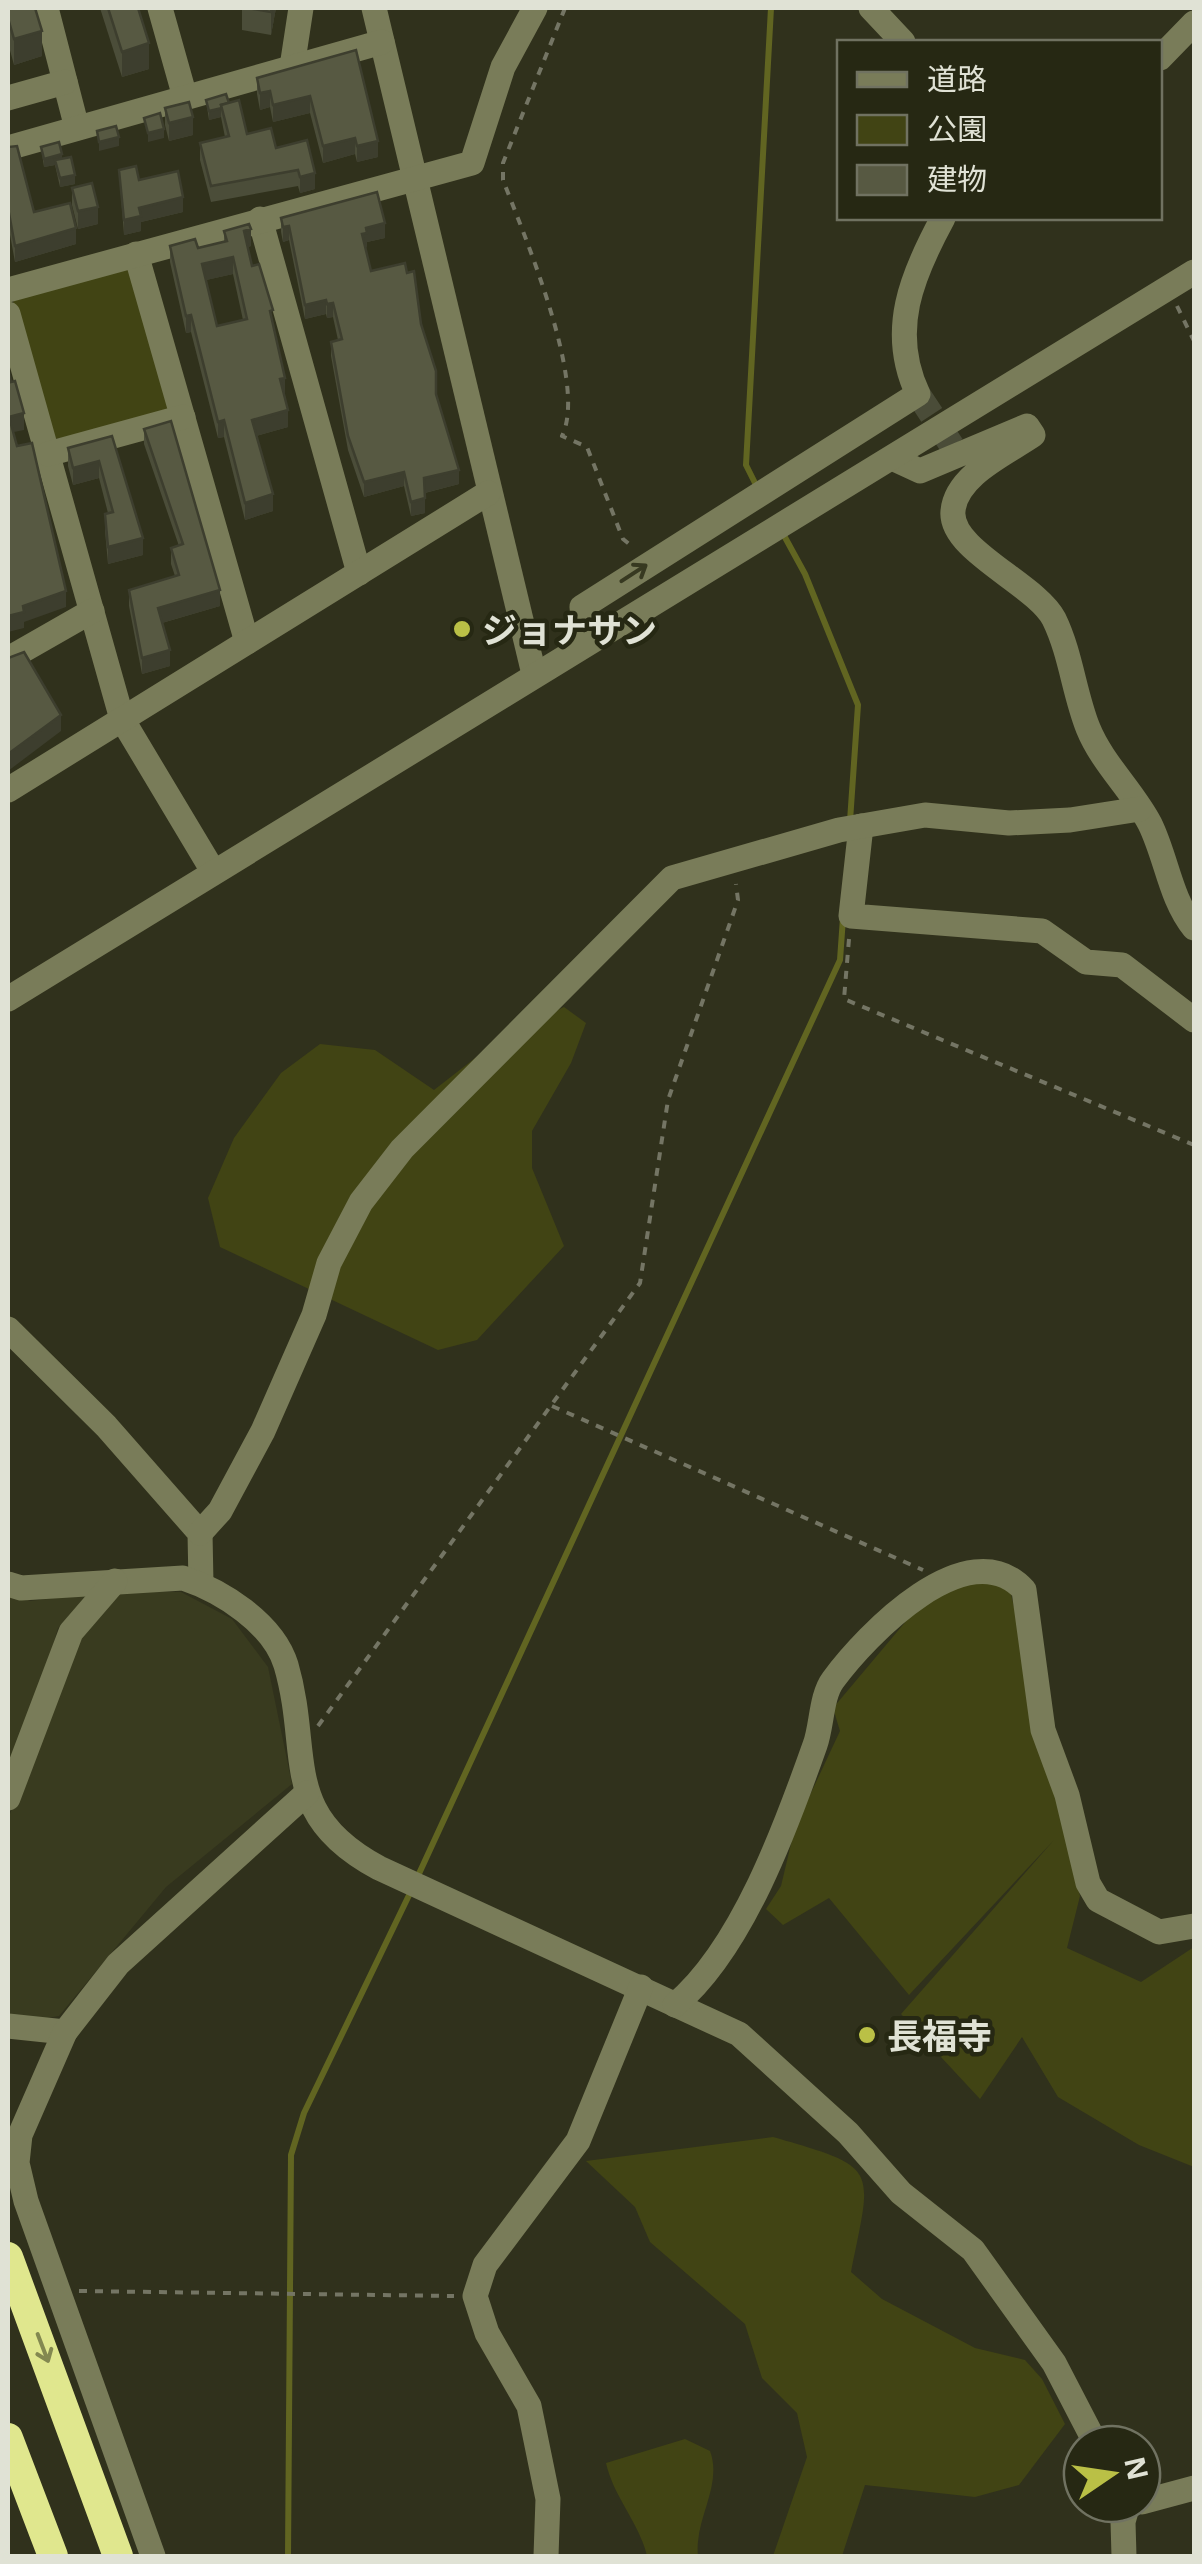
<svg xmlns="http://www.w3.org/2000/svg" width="1202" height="2564" viewBox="0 0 1202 2564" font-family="'Open Sans','Noto Sans JP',sans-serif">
<rect width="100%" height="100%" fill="#30311c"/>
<!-- built -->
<g fill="#393b1f">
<path d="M115,1591L181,1592L232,1619L268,1667L292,1784L166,1887L59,2016L23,2022L8,2013V1819L77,1638Z"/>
<path d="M90,1593L58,1628L8,1797V1594L31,1601Z"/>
</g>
<!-- green -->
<g fill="#414414">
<path d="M124,267L133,272L171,410L166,417L50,440L13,303L18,294Z"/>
<path d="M564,1007L586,1023L571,1063L532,1131V1168L564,1246L477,1340L438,1350L220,1247L208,1198L234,1138L281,1073L320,1044L375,1050L434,1090L506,1034Z"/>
<path d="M961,1583L999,1584L1011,1594L1080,1896L1067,1948L1141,1982L1194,1947V2167L1139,2145L1058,2097L1022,2037L980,2099L901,2014L1054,1840L909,1995L829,1898L783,1925L766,1909L781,1886L795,1827L840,1731L833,1708L923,1601Z"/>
<path d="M773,2137C881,2168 872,2166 851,2272L882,2299L975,2348L1025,2360L1042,2379L1065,2424L1019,2485L975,2497L865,2485L842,2556H773L807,2457L797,2413L762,2378L745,2324L650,2242L635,2207L586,2161Z"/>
<path d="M685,2439L710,2451C723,2486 694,2519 698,2556H647C639,2522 614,2498 606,2463Z"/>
</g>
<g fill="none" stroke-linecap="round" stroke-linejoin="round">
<!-- stream -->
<g stroke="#616521" stroke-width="6">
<path d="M758,489L746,465L771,8"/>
<path d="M781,530L805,574L858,705L850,821"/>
<path d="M417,1878L840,960L843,918"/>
<path d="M288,2556L291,2155L304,2113L412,1889"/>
</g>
<!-- minor-tunnel -->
<path stroke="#4a4c38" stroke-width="25" stroke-dasharray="25 12" stroke-linecap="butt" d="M918,394L962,461"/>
<!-- path -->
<g stroke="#747564" stroke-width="4" stroke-dasharray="8 8" stroke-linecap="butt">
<path d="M565,8L503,163V180C524,235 588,384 562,436L587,447L623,539L634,548"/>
<path d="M1177,306L1194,341"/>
<path d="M849,939L844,999L1194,1145"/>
<path d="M552,1406L923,1570"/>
<path d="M318,1726L640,1283L668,1100L738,900L736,884"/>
<path d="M79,2291L454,2296"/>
</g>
<!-- minor -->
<g stroke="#797c59" stroke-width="25">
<path d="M46,8L77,128"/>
<path d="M160,8L185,97"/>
<path d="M374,8L534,674"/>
<path d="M871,8L903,42"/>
<path d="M1160,58L1194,23"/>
<path d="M292,67L301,8"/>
<path d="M8,98L65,82"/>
<path d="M8,148L382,42"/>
<path d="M260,219L359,573"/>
<path d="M136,254L247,642"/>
<path d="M8,290L472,163L503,67L535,8"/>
<path d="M8,314L122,719L213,871"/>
<path d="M48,454L183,417"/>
<path d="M894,459L920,471L1027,426L1033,435C1007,453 956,475 953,511C949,550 1036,584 1054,619C1071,654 1074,693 1088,728C1102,763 1133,791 1150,824C1167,859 1170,898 1194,928"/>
<path d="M585,642L582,607L918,394C888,331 912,275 943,218"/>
<path d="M8,659L92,611"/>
<path d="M8,790L488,493"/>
<path d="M861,826L851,916L1042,931L1086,962L1122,965L1194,1020"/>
<path d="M8,999L1194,272"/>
<path d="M8,1329L106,1426L200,1533L201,1584"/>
<path d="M200,1533L220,1511L263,1431L314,1315L329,1263L361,1202L402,1149L672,878L839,830L925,815L1009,823L1070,820L1140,809"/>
<path d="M8,1584L21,1588L183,1578C222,1591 273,1623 286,1665C312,1754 278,1814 379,1868L739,2034L848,2133L901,2193L973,2250L1054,2363L1096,2444"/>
<path d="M8,1798L71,1632L115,1581"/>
<path d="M675,2005C742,1949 786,1827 815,1745C822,1726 821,1696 833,1680C866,1635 968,1529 1024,1590L1043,1730L1067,1795L1088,1883L1098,1900L1159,1932L1194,1926"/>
<path d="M8,2026L65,2032"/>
<path d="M1142,2502L1194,2488"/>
<path d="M153,2556L26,2201L17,2163L20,2135L65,2032L118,1964L307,1793"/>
<path d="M546,2556L548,2499L529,2406L487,2333L475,2296L485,2265L578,2141L641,1987"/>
<path d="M1124,2556L1123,2522L1128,2504"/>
</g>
<!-- highway -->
<g stroke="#e0e78e" stroke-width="30">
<path d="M8,2257L118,2556"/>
<path d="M8,2438L53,2556"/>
</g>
</g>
<!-- wall -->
<g fill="#4b4d39" fill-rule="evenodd">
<path d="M8,8L42,56L14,65L8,43Z"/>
<path d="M100,8H138L149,69L122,77Z"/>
<path d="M242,8H276L271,35L242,30Z"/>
<path d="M356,50L378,157L357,162L355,154L323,163L310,113L273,122L270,107L260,110L257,94V78Z"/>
<path d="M206,100L229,103L247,134L276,148L315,189L300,193L298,186L211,202L200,160V143L225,137L221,117L209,120Z"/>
<path d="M165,108L193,135L169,141L165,125Z"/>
<path d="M8,147L34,212L76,244L15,262L8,224Z"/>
<path d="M41,147L62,159L75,184L60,187L55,165L44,167Z"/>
<path d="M119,170L139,180L183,212L141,222V231L124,235Z"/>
<path d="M72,188L98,224L78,229L72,205Z"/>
<path d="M281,218L385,238L367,242V247L365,248L371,271L421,324L436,394L459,484L425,493V513L411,516L404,486L364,497L348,450L331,356V342L338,340L333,317L327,318L326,314L305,319L289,240L283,242L281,232Z"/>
<path d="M224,231L251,246L248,247L252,266L273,327L285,395L288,427L256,436L273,511L245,520L224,437L218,438L191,332L186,333L170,262V246L198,248L224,242ZM233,274L243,320L217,326L206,280Z"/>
<path d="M144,429L220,606L162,623L170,666L142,674L129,606V590L175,576L171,564V548L179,546L144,444Z"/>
<path d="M112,436L143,555L108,564L105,531V514L108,513L99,478L73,485L68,466V448Z"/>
</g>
<!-- shaded-wall -->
<g fill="#3d3e2e">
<path d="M272,8H276L271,35V12Z"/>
<path d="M42,31V56L14,65V39Z"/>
<path d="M149,43V69L122,77V52Z"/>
<path d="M270,91V107L260,110V93Z"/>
<path d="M310,96V113L273,122V105Z"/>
<path d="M221,109V117L209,120V111Z"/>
<path d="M193,117V135L169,141V123Z"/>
<path d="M164,129V138L148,142V133Z"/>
<path d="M119,137V146L99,151V142Z"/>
<path d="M355,138V154L323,163V146Z"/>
<path d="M378,141V157L357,162V146Z"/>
<path d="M62,154V163L55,160V165L44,167V159Z"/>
<path d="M315,173V189L300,193V177Z"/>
<path d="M75,175V184L60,187V178Z"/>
<path d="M183,197V212L141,222V231L124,235V220L139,208Z"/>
<path d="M98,207V224L78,229V211Z"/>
<path d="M385,223V238L367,242V247L362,248V234L366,228Z"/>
<path d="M289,226V240L283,242V227Z"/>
<path d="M76,228V244L15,262V246Z"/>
<path d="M251,229V246L244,248V231Z"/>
<path d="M233,257V274L202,281V264Z"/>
<path d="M326,300V314L305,319V305Z"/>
<path d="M333,303V317L327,318V304Z"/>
<path d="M191,315V332L186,333V316Z"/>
<path d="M285,378V395L280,396V379Z"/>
<path d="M288,410V427L252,437V420Z"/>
<path d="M24,413V430L9,433V417Z"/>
<path d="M224,420V437L218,438V422Z"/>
<path d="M99,461V478L73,485V468Z"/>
<path d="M459,470V484L424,493V478Z"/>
<path d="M404,472V486L364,497V482Z"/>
<path d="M273,494V511L245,520V503Z"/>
<path d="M425,498V513L411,516V502Z"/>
<path d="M143,538V555L108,564V547Z"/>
<path d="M220,590V606L158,624V608Z"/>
<path d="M66,591V607L24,622V628L8,632V616L23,606Z"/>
<path d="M170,650V666L142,674V658Z"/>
<path d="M61,715V731L8,771V754Z"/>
</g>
<!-- building -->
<g fill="#575942" stroke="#3d3e2e" stroke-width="2.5" fill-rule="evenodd">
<path d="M8,8H35L42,31L14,39L8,18Z"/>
<path d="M108,8H138L149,43L122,52Z"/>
<path d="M248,8H272L271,12Z"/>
<path d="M356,50L378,141L357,146L355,138L323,146L310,96L273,105L270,91L260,93L257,78Z"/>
<path d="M226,94L229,103L221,105L222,108L209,111L206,100Z"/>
<path d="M239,100L247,134L271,128L276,148L307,140L315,173L300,177L298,170L211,186L200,143L229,136L221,105Z"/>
<path d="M189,102L193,117L169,123L165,108Z"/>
<path d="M160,113L164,129L148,133L144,118Z"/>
<path d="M116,126L119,137L99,142L97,131Z"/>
<path d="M59,142L62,154L44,159L41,147Z"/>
<path d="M17,146L34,212L70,203L76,228L15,246L8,208V147Z"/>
<path d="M71,157L75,175L60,178L55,160Z"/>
<path d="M136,166L139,180L178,171L183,197L139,208L141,216L124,220L119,170Z"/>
<path d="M92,183L98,207L78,211L72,188Z"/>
<path d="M377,192L385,223L366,228L367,233L362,234L371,271L405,263L407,273L414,271L421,324L436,371V394L459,470L424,478L425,498L411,502L404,472L364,482L348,436L331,342L342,339L333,303L327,304L326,300L305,305L289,226L283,227L281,218Z"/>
<path d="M249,224L251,229L244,231L252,266L259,264L273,310L270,311L285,378L280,379L288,410L252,420L273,494L245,503L224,420L218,422L191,315L186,316L170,246L195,239L198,248L227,241L224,231ZM233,257L247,319L217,326L202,264Z"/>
<path d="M8,368L11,382L15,381L24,413L9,417L17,446L32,443L66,591L23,606L24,612L8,616Z"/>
<path d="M171,421L220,590L158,608L170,650L142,658L129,590L179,575L171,548L183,544L144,429Z"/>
<path d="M112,436L143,538L108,547L105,514L113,512L99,461L73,468L68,448Z"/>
<path d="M24,652L61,715L8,754V658Z"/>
</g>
<!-- one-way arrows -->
<defs><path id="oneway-shaft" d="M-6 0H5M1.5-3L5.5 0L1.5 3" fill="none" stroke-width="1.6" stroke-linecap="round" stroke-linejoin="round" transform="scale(2.5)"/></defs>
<use stroke="#373921" href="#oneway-shaft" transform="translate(634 573) rotate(-33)"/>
<use stroke="#838850" href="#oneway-shaft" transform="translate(43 2348) rotate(69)"/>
<!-- markers -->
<g fill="#bac046" stroke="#262813" stroke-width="4">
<circle cx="462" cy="629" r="10"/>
<circle cx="867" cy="2035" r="10"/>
</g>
<g text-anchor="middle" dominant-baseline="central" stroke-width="9" stroke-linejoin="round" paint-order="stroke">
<!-- poi labels -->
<g font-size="35" font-weight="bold" fill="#e0e2d5" stroke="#262813" text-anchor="start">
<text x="482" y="629">ジョナサン</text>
<text x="887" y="2035">長福寺</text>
</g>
</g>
<!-- border -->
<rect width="1202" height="2564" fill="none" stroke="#e0e2d5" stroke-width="20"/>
<!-- legend -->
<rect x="837" y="40" width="325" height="180" fill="#262813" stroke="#707261" stroke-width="2.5"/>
<rect x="857" y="72" width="50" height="15" fill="#797c59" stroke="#707261" stroke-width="2.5"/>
<text x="927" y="90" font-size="30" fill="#e0e2d5">道路</text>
<rect x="857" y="115" width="50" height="30" fill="#414414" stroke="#707261" stroke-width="2.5"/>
<text x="927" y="140" font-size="30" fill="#e0e2d5">公園</text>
<rect x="857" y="165" width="50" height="30" fill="#575942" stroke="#707261" stroke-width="2.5"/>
<text x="927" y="190" font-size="30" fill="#e0e2d5">建物</text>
<!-- north arrow -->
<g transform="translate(1112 2474) rotate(77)"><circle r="48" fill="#262813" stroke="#707261" stroke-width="2.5"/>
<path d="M0-8L18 38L0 25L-18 38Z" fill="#bac046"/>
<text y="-15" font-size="28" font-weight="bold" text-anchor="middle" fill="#e0e2d5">N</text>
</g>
</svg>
